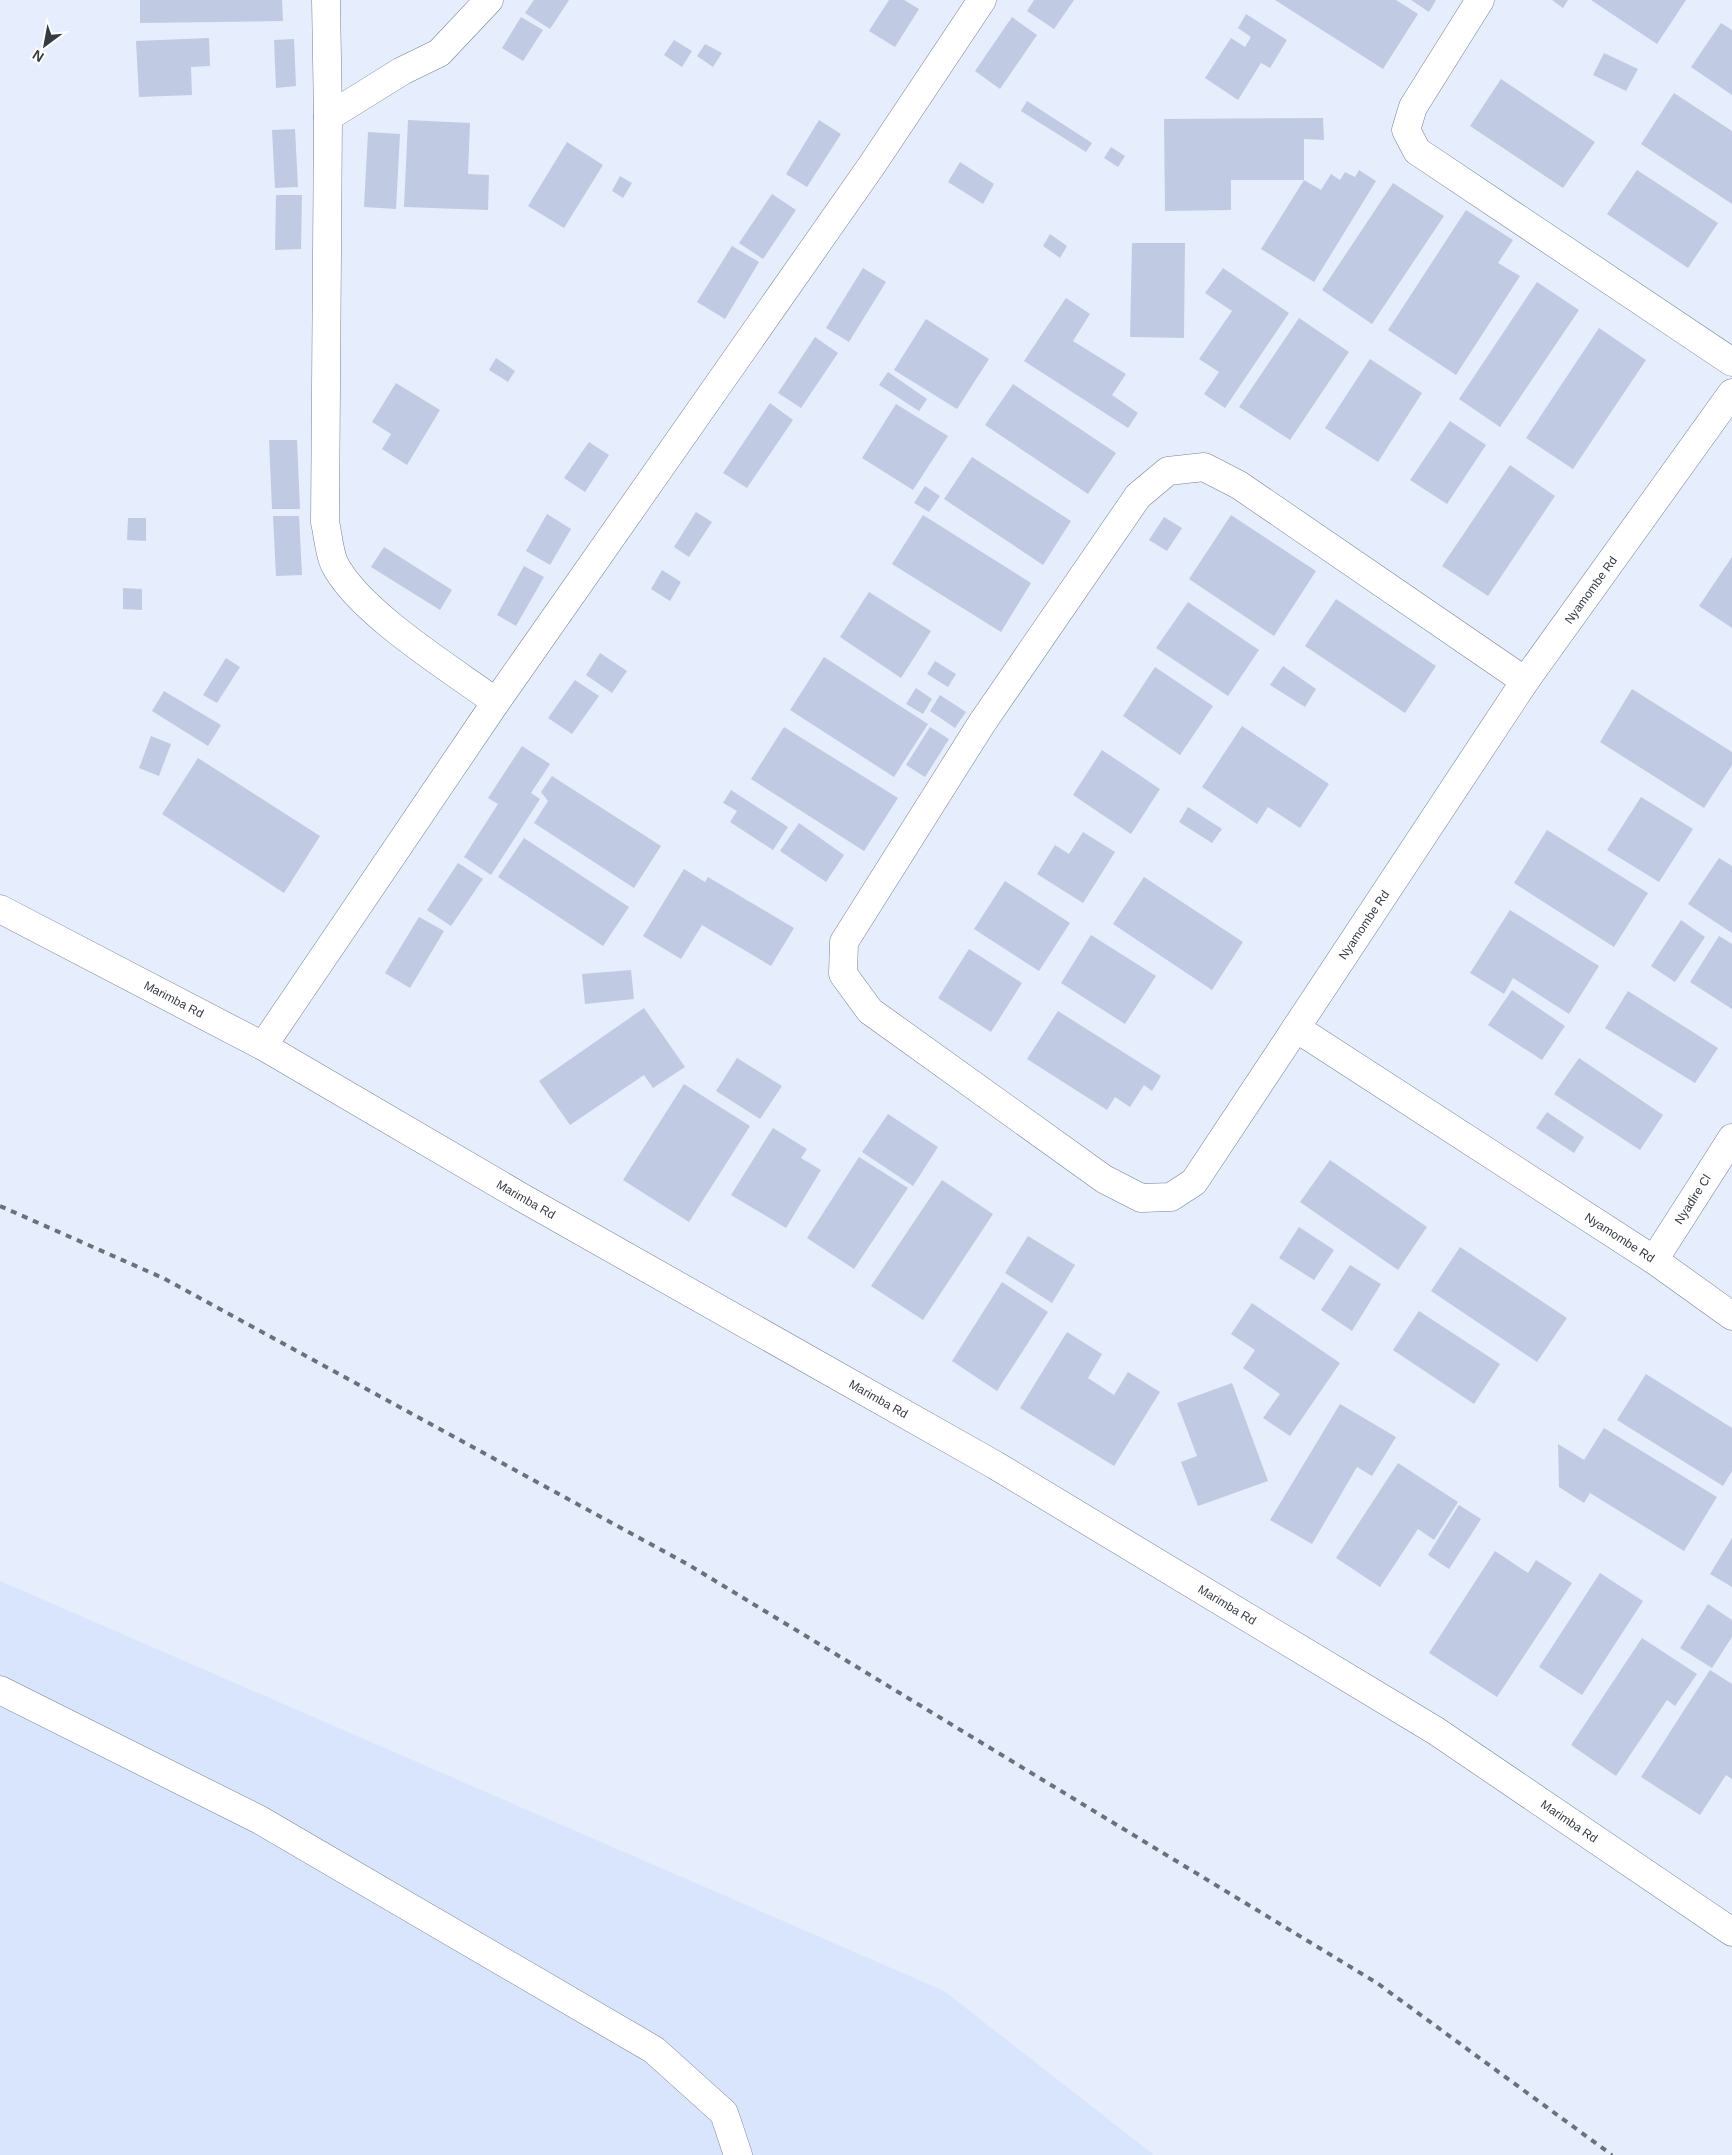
<svg xmlns="http://www.w3.org/2000/svg" width="1732" height="2155" viewBox="0 0 1732 2155" font-family="Arial,sans-serif">
<rect width="100%" height="100%" fill="#e6edfc"/>
<!-- built -->
<path fill="#d9e4fd" d="M0,1581L944,1991L1154,2155H0Z"/>
<!-- building -->
<g fill="#c0cbe3">
<path d="M140,0H282L283,21L140,23Z"/>
<path d="M534,0H569L550,29L525,13Z"/>
<path d="M889,0H904L919,9L895,47L869,31Z"/>
<path d="M1034,0H1074L1054,29L1027,11Z"/>
<path d="M1275,0H1396L1418,14L1383,69Z"/>
<path d="M1411,0H1436L1429,12Z"/>
<path d="M1552,0H1568L1563,8Z"/>
<path d="M1591,0H1686L1657,44Z"/>
<path d="M1246,14L1287,40L1270,68L1261,63L1238,100L1205,78L1231,38L1245,47L1251,37L1238,28Z"/>
<path d="M521,17L543,30L523,61L502,48Z"/>
<path d="M1012,17L1037,35L1000,89L975,71Z"/>
<path d="M1721,23L1732,30V95L1691,67Z"/>
<path d="M209,38L210,66L191,67L192,95L139,97L136,41Z"/>
<path d="M294,39L296,86L276,88L274,40Z"/>
<path d="M674,40L692,51L682,67L664,55Z"/>
<path d="M705,44L722,53L713,67L697,56Z"/>
<path d="M1604,53L1638,69L1626,91L1593,75Z"/>
<path d="M1501,79L1595,142L1563,188L1470,126Z"/>
<path d="M1674,93L1732,131V204L1641,144Z"/>
<path d="M1027,101L1092,143L1086,152L1021,111Z"/>
<path d="M1323,118L1324,140L1304,139V180L1321,190L1331,174L1340,180L1345,172L1355,177L1359,170L1376,181L1314,282L1261,249L1304,180H1231V210L1165,211L1164,119Z"/>
<path d="M408,120L470,123L468,174L489,175L488,210L404,207Z"/>
<path d="M819,120L841,134L807,187L786,174Z"/>
<path d="M295,129L298,187L275,188L272,130Z"/>
<path d="M368,132L400,134L396,209L364,207Z"/>
<path d="M567,142L603,165L564,228L528,206Z"/>
<path d="M1111,147L1125,156L1118,167L1104,158Z"/>
<path d="M960,162L994,184L983,204L948,182Z"/>
<path d="M1637,170L1718,223L1688,268L1607,214Z"/>
<path d="M620,176L632,183L623,198L612,191Z"/>
<path d="M1393,183L1444,216L1372,324L1322,290Z"/>
<path d="M772,194L796,210L763,259L739,243Z"/>
<path d="M276,195H302L301,249L275,250Z"/>
<path d="M1466,210L1513,240L1498,263L1520,276L1456,375L1388,330Z"/>
<path d="M1050,234L1067,246L1060,258L1043,246Z"/>
<path d="M1132,243H1185L1184,338L1130,337Z"/>
<path d="M732,246L759,262L725,319L697,302Z"/>
<path d="M863,268L886,282L849,342L826,328Z"/>
<path d="M1223,268L1289,313L1225,408L1204,394L1219,372L1199,359L1232,311L1205,293Z"/>
<path d="M1537,282L1579,310L1500,427L1459,399Z"/>
<path d="M1066,298L1090,314L1073,341L1126,374L1112,395L1138,413L1128,428L1024,361Z"/>
<path d="M1299,318L1349,352L1290,440L1239,407Z"/>
<path d="M926,319L989,359L957,409L894,370Z"/>
<path d="M1599,328L1646,360L1573,469L1526,438Z"/>
<path d="M815,337L838,353L801,408L778,393Z"/>
<path d="M496,358L515,371L508,382L489,370Z"/>
<path d="M1370,359L1422,393L1378,462L1325,428Z"/>
<path d="M888,372L927,399L919,411L879,385Z"/>
<path d="M396,383L440,410L407,465L382,449L391,434L372,422Z"/>
<path d="M1013,384L1116,453L1088,494L985,425Z"/>
<path d="M770,403L793,420L747,488L723,473Z"/>
<path d="M896,404L948,436L913,490L862,458Z"/>
<path d="M1450,421L1486,445L1447,504L1410,480Z"/>
<path d="M269,440H297L300,509H272Z"/>
<path d="M589,442L609,455L585,492L564,478Z"/>
<path d="M972,457L1071,521L1043,565L944,499Z"/>
<path d="M1510,465L1555,496L1488,596L1442,566Z"/>
<path d="M925,486L940,496L929,512L914,503Z"/>
<path d="M696,512L712,522L689,557L674,547Z"/>
<path d="M547,514L571,529L550,565L526,551Z"/>
<path d="M923,515L1031,583L1001,632L892,564Z"/>
<path d="M1231,515L1316,571L1274,636L1189,579Z"/>
<path d="M273,516H299L302,575L276,576Z"/>
<path d="M1164,517L1182,528L1167,551L1149,540Z"/>
<path d="M128,518H146V541L127,540Z"/>
<path d="M384,547L452,590L440,610L371,567Z"/>
<path d="M1732,557V628L1699,606Z"/>
<path d="M524,566L544,577L516,626L497,615Z"/>
<path d="M662,570L681,582L670,601L651,589Z"/>
<path d="M123,588L142,589V610L123,609Z"/>
<path d="M869,592L931,631L901,678L840,637Z"/>
<path d="M1336,599L1436,666L1405,713L1305,646Z"/>
<path d="M1188,602L1259,650L1228,696L1156,648Z"/>
<path d="M600,653L627,671L612,693L586,675Z"/>
<path d="M824,657L928,724L894,777L790,710Z"/>
<path d="M226,658L240,667L217,703L203,695Z"/>
<path d="M935,661L956,674L948,687L927,674Z"/>
<path d="M1283,666L1316,689L1305,707L1270,685Z"/>
<path d="M1155,667L1213,706L1180,755L1123,716Z"/>
<path d="M575,680L599,696L572,734L548,718Z"/>
<path d="M916,688L932,699L923,714L906,704Z"/>
<path d="M1632,689L1732,752V765L1704,808L1600,742Z"/>
<path d="M164,691L221,725L208,746L152,711Z"/>
<path d="M940,695L966,712L955,728L930,711Z"/>
<path d="M1242,726L1329,784L1300,828L1268,807L1257,824L1202,787Z"/>
<path d="M784,727L898,798L864,851L751,779Z"/>
<path d="M930,727L949,739L925,777L906,765Z"/>
<path d="M151,736L171,744L159,776L139,768Z"/>
<path d="M522,746L550,764L531,793L540,799L491,875L464,857L498,804L488,798Z"/>
<path d="M1102,750L1160,789L1131,834L1073,795Z"/>
<path d="M198,758L320,836L284,893L162,814Z"/>
<path d="M552,776L661,846L634,888L534,823L548,801L541,792Z"/>
<path d="M731,790L788,827L773,850L730,822L737,811L723,803Z"/>
<path d="M1641,797L1693,829L1659,882L1607,850Z"/>
<path d="M1188,807L1222,829L1212,843L1179,822Z"/>
<path d="M799,823L844,855L826,882L780,851Z"/>
<path d="M1547,830L1648,893L1614,947L1514,883Z"/>
<path d="M1083,832L1115,852L1083,903L1037,874L1055,845L1069,854Z"/>
<path d="M524,838L629,907L603,946L498,877Z"/>
<path d="M1719,858L1732,866V933L1688,904Z"/>
<path d="M458,863L483,879L451,926L427,910Z"/>
<path d="M684,869L705,882L708,877L794,928L771,966L702,925L681,959L643,936Z"/>
<path d="M1144,877L1243,942L1212,990L1113,924Z"/>
<path d="M1005,881L1070,923L1039,971L974,929Z"/>
<path d="M1510,910L1599,966L1569,1014L1513,978L1504,994L1470,973Z"/>
<path d="M419,917L444,931L410,988L385,973Z"/>
<path d="M1681,920L1705,937L1675,982L1651,966Z"/>
<path d="M1091,935L1156,976L1125,1024L1061,983Z"/>
<path d="M1719,936L1732,944V1009L1690,982Z"/>
<path d="M969,949L1022,983L991,1032L938,998Z"/>
<path d="M631,970L634,999L585,1004L582,974Z"/>
<path d="M1512,990L1565,1026L1542,1060L1488,1025Z"/>
<path d="M1628,991L1718,1048L1695,1083L1605,1028Z"/>
<path d="M644,1008L685,1067L653,1088L644,1075L570,1125L539,1081Z"/>
<path d="M1058,1011L1161,1076L1152,1091L1144,1085L1130,1107L1115,1097L1107,1110L1027,1059Z"/>
<path d="M737,1058L782,1086L760,1119L716,1091Z"/>
<path d="M1579,1058L1663,1115L1640,1150L1554,1094Z"/>
<path d="M684,1084L750,1126L689,1222L623,1180Z"/>
<path d="M1547,1112L1584,1137L1574,1153L1536,1128Z"/>
<path d="M888,1114L938,1147L913,1186L862,1152Z"/>
<path d="M773,1128L807,1149L801,1158L821,1170L786,1228L731,1195Z"/>
<path d="M859,1157L908,1188L854,1269L807,1238Z"/>
<path d="M1330,1160L1427,1227L1398,1270L1300,1202Z"/>
<path d="M942,1180L993,1214L923,1320L871,1286Z"/>
<path d="M1299,1227L1334,1250L1314,1280L1279,1258Z"/>
<path d="M1028,1236L1075,1265L1052,1303L1005,1273Z"/>
<path d="M1460,1247L1567,1318L1537,1362L1431,1291Z"/>
<path d="M1350,1265L1381,1284L1352,1331L1321,1310Z"/>
<path d="M1002,1282L1048,1312L997,1391L952,1361Z"/>
<path d="M1252,1303L1340,1363L1290,1436L1263,1418L1280,1394L1243,1368L1255,1350L1231,1334Z"/>
<path d="M1419,1311L1500,1364L1474,1404L1393,1350Z"/>
<path d="M1067,1332L1102,1354L1088,1378L1114,1395L1128,1372L1160,1392L1114,1466L1020,1408Z"/>
<path d="M1646,1374L1732,1428V1471L1723,1486L1617,1420Z"/>
<path d="M1232,1383L1268,1481L1198,1506L1181,1462L1197,1456L1177,1403Z"/>
<path d="M1340,1404L1396,1437L1372,1476L1357,1467L1312,1544L1270,1520Z"/>
<path d="M1604,1428L1717,1497L1684,1551L1590,1493L1584,1503L1559,1487L1558,1444L1584,1460Z"/>
<path d="M1398,1463L1458,1502L1434,1540L1418,1529L1380,1587L1336,1558Z"/>
<path d="M1459,1505L1481,1519L1449,1569L1428,1555Z"/>
<path d="M1732,1538V1587L1710,1574Z"/>
<path d="M1495,1551L1528,1573L1536,1560L1572,1583L1497,1697L1429,1653Z"/>
<path d="M1600,1573L1643,1601L1582,1695L1539,1667Z"/>
<path d="M1708,1604L1732,1620V1637L1712,1668L1680,1648Z"/>
<path d="M1642,1638L1697,1674L1675,1706L1667,1700L1616,1776L1571,1745Z"/>
<path d="M1710,1670L1732,1684V1779L1726,1775L1700,1815L1641,1777Z"/>
</g>
<g fill="none" stroke-linecap="round" stroke-linejoin="round">
<!-- minor casing -->
<g stroke="#778197" stroke-width="29">
<g id="minor">
<path d="M326,0L328,117L325,522C328,535 329,551 334,563C358,612 451,669 496,702"/>
<path d="M1480,0L1413,107L1406,130L1417,151L1732,362"/>
<path d="M328,117L402,71L439,53L489,0"/>
<path id="s1" d="M1732,393L1525,681L1296,1028L1654,1260L1732,1316"/>
<path d="M1296,1028L1194,1182L1171,1197L1141,1198L1104,1179L870,1011L843,974L844,942L982,723L1138,496L1168,471L1204,467L1239,485L1525,681"/>
<path d="M263,1046L496,702L872,165L982,0"/>
<path id="s2" d="M1654,1260L1732,1138"/>
<path d="M0,1690L260,1820L654,2050L724,2113L738,2155"/>
</g>
</g>
<!-- tertiary casing -->
<g stroke="#778197" stroke-width="29">
<g id="tertiary">
<path id="s3" d="M0,909L263,1046L521,1197L995,1465L1436,1731L1732,1932"/>
</g>
</g>
<!-- minor -->
<use href="#minor" stroke="#fff" stroke-width="28"/>
<!-- tertiary -->
<use href="#tertiary" stroke="#fff" stroke-width="28"/>
<!-- rail -->
<path stroke="#6b717c" stroke-width="4" stroke-dasharray="6 6" stroke-linecap="butt" d="M0,1206L163,1278L689,1565L1377,1983L1612,2155"/>
</g>
<g text-anchor="middle" dominant-baseline="central" stroke-width="4" stroke-linejoin="round" paint-order="stroke">
<!-- street labels -->
<g font-size="12" fill="#353a43" stroke="#fff">
<text transform="translate(1591 590) rotate(-54)">Nyamombe Rd</text>
<text transform="translate(1364 925) rotate(-56)">Nyamombe Rd</text>
<text stroke="none"><textPath href="#s3" startOffset="196">Marimba Rd</textPath></text>
<text stroke="none"><textPath href="#s2" startOffset="72">Nyadire Cl</textPath></text>
<text stroke="none"><textPath href="#s3" startOffset="601">Marimba Rd</textPath></text>
<text stroke="none"><textPath href="#s1" startOffset="1156">Nyamombe Rd</textPath></text>
<text stroke="none"><textPath href="#s3" startOffset="1006">Marimba Rd</textPath></text>
<text stroke="none"><textPath href="#s3" startOffset="1411">Marimba Rd</textPath></text>
<text stroke="none"><textPath href="#s3" startOffset="1816">Marimba Rd</textPath></text>
</g>
</g>
<!-- north arrow -->
<g transform="translate(45 45) rotate(212)" stroke="#ffffff" stroke-width="4" paint-order="stroke">
<path d="M0-4L9 19L0 12L-9 19Z" fill="#353a43"/>
<text y="-8" font-size="14" font-weight="bold" text-anchor="middle" fill="#353a43">N</text>
</g>
</svg>
